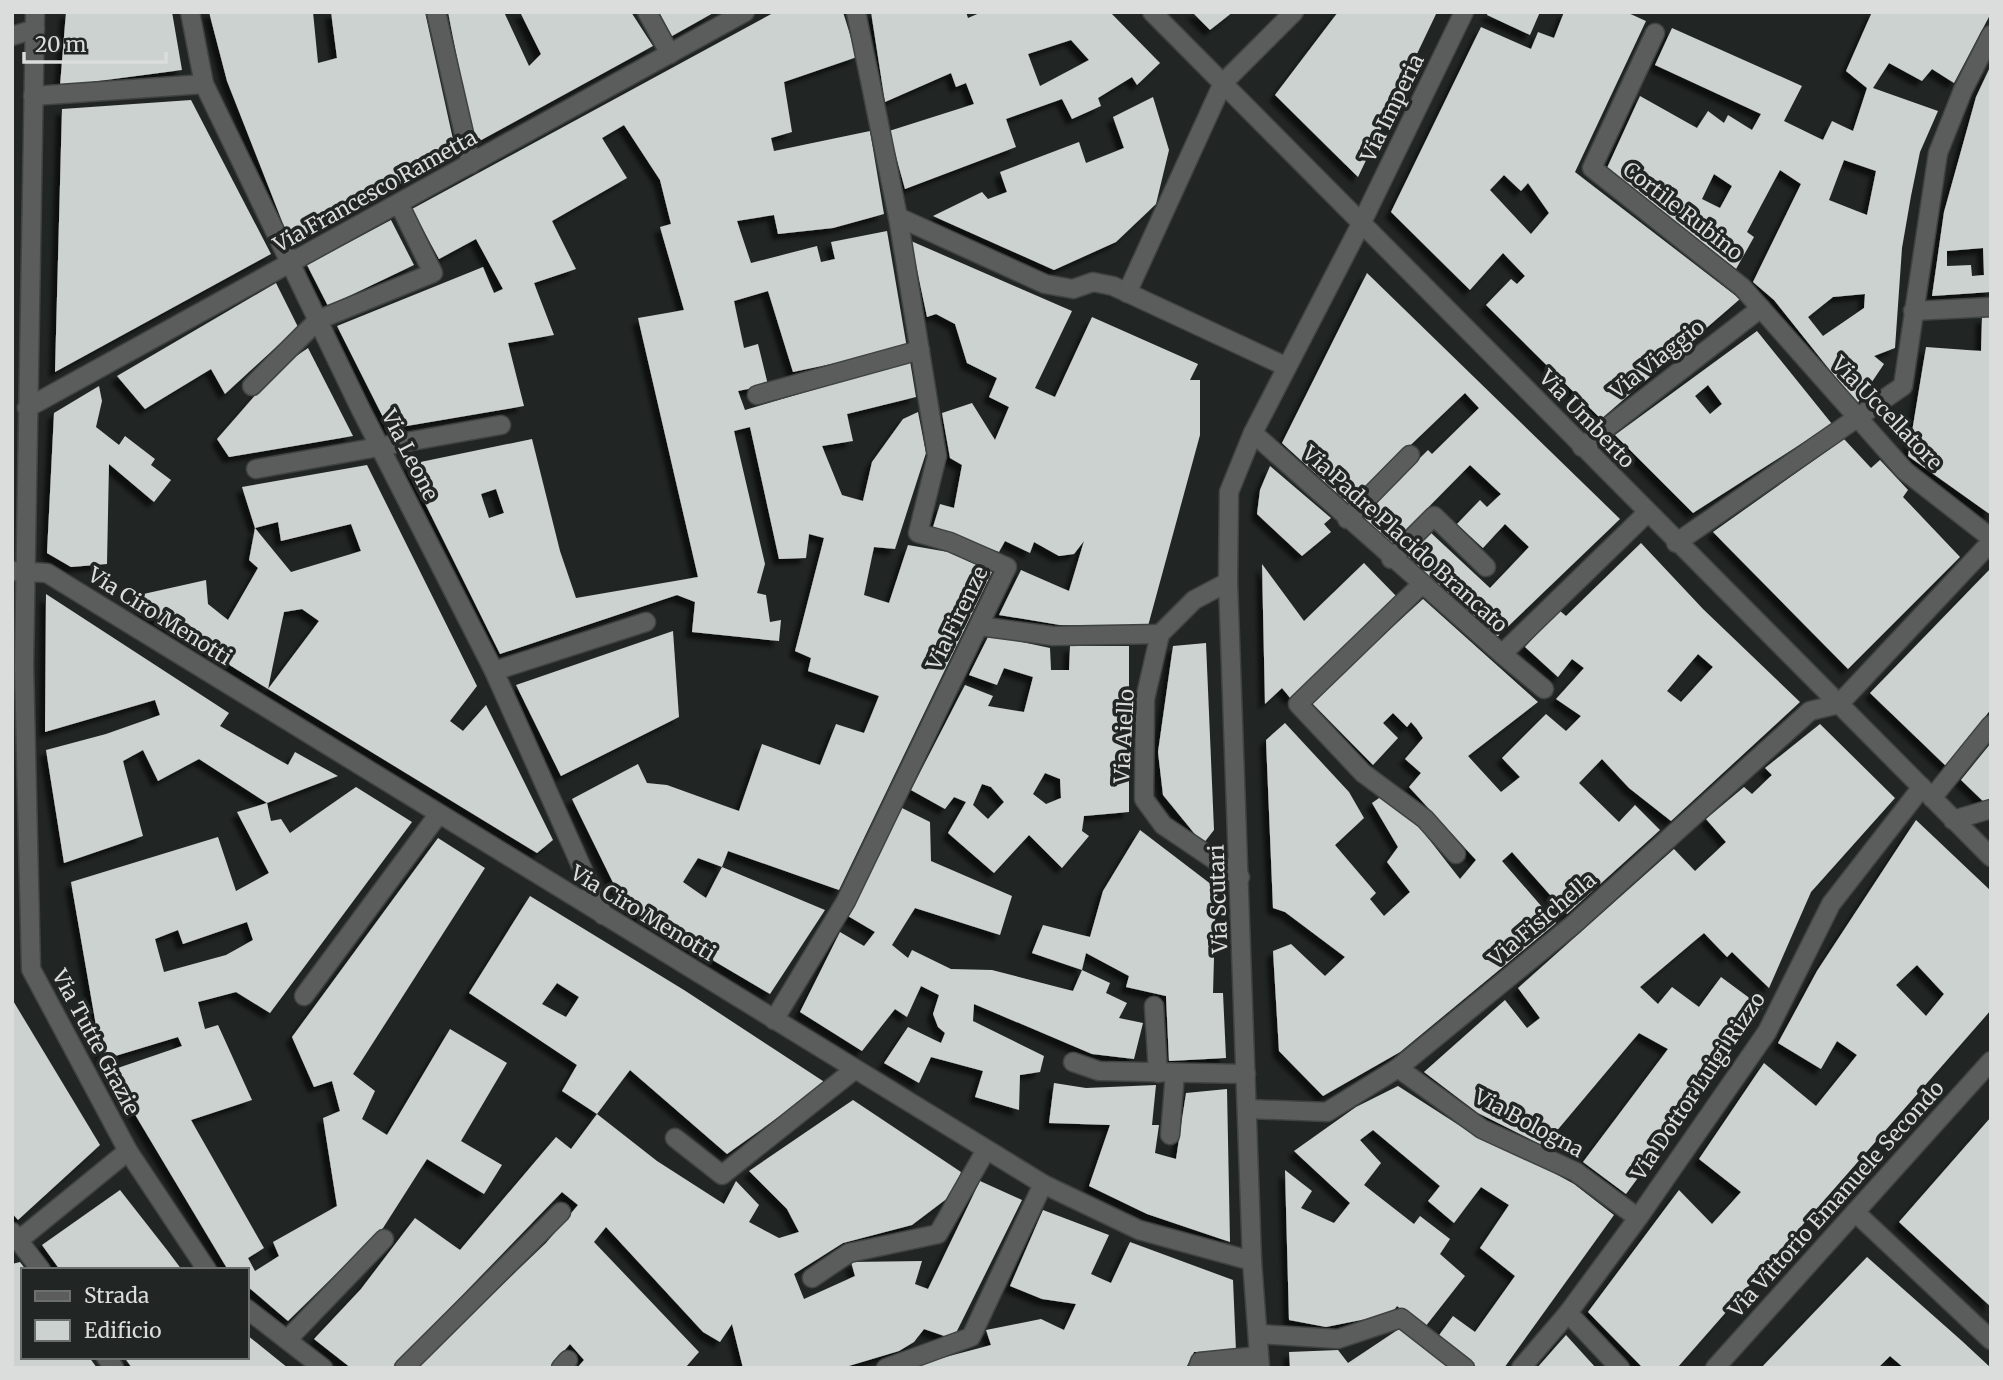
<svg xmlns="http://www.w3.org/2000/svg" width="2003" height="1380" viewBox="0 0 2003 1380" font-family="Merriweather,serif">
<defs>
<filter id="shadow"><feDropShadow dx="-6" dy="6" stdDeviation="2" flood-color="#0009"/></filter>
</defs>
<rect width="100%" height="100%" fill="#212624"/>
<!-- building -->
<g fill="#ccd2cf" fill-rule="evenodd" filter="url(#shadow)">
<path d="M66,12H172L182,70L60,86Z"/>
<path d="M209,12H313L318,63L337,58L331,12H425L456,153L291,244L227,81Z"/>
<path d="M448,12H504L529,66L541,54L520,12H631L653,46L474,144Z"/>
<path d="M659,12H715L672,36Z"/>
<path d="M775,12H843L857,57L784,82L792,132L771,138L774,151L870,131L884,214L833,228L778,234L774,215L737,221L751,263L817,246L821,262L835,259L831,242L887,231L907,348L793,372L768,291L734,301L744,348L758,344L768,385L738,391L745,410L910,361L916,397L847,414L853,441L822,446L842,495L863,501L872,462L903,419L918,412L926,453L895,549L874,547L864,595L889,603L908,545L948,552L992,572L839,890L728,851L722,867L698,858L683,882L706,898L722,867L825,910L770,994L626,909L572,799L638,764L647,783L667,785L739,811L762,744L820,765L836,724L864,733L879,696L808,671L811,658L795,651L824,538L809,534L806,558L779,559L750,427L734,431L765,564L757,593L766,595L770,622L781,620L779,641L692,632L695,602L677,595L500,654L406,465L532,439L560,551L576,598L698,577L638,318L684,310L660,227L671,224L660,180L624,125L602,138L627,178L552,221L576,269L534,283L554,335L508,343L524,406L389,429L337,326L483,267L494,293L503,289L476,239L439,259L412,209ZM496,489L504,513L489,518L481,494Z"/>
<path d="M871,12H966L968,18L982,12H1110L1160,63L1137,85L1132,77L1098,98L1101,106L1072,119L1062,99L1006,119L1016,147L905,189L889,131L974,104L966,83L956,87L951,73L885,102ZM1071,40L1089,60L1040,86L1028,54Z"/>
<path d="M1192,12H1233L1210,30Z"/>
<path d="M1338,12H1437L1358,177L1275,95Z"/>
<path d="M1488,12H1540L1530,35L1487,15Z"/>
<path d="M1564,12H1626L1646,21L1575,172L1740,299L1601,419L1486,305L1511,279L1517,284L1525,276L1503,253L1470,290L1391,212L1481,27L1531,49L1538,32L1554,38ZM1504,175L1521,191L1528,183L1549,213L1531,234L1490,190Z"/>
<path d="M1872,12L1991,13L1954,83L1932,69L1922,81L1889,63L1873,88L1938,111L1920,152L1911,196L1902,248L1895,348L1874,356L1884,364L1857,404L1774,300L1753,282L1801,184L1780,170L1747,232L1754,237L1736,269L1607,168L1640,96L1697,128L1708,111L1724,123L1728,115L1752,130L1761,114L1655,65L1672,28L1802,86L1784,121L1823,140L1832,121L1853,131L1867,88L1846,71ZM1844,160L1876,171L1867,215L1829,200ZM1714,174L1732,186L1720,208L1702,199ZM1865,294L1864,308L1823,336L1808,317L1833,297Z"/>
<path d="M1991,65V292L1932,296L1944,212L1976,97ZM1983,248L1984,275L1972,276L1971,265L1947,266V251Z"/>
<path d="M1153,97L1169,150L1156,204L1116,242L1054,270L933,216L982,192L988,199L1007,192L1000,172L1079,142L1086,163L1124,148L1113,117Z"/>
<path d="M191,100L271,254L55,372L62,109Z"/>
<path d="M391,220L414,265L328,306L307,265Z"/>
<path d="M911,241L1072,311L1035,388L1055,397L1092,317L1198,364L1190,380H1200V435L1148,626L1060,625L999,615L1021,570L1069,591L1084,541L1074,554L1059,556L1034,542L1030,553L1005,541L999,552L933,527L940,504L954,508L962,465L950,458L942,413L972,403L995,440L1009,407L989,397L997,378L967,363L955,324L936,314L927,317Z"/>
<path d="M1367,273L1620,519L1496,638L1405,556L1430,532L1490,588L1529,547L1505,524L1483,548L1457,524L1480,500L1487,507L1501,494L1470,465L1392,544L1362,516L1428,450L1432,454L1479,408L1465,393L1349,504L1282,443Z"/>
<path d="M276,283L298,327L225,394L211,369L145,409L117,376Z"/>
<path d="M1982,317H1991V515L1908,456L1926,347L1981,351Z"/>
<path d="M1757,331L1832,424L1693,513L1615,435ZM1708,385L1722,404L1710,414L1695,396Z"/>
<path d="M308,348L353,436L229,457L217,439L279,368Z"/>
<path d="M99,386L102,401L96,427L119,445L125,436L155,459L151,465L171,480L154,502L109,464L107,564L71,567L47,553L54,413Z"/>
<path d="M1844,439L1871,468L1880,460L1908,490L1903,497L1960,557L1848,669L1713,532Z"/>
<path d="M367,465L477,686L450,721L463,731L486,705L553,840L537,853L268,689L319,621L302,609L284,612L268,689L143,611L139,595L206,580L208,604L228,620L258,568L249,560L255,528L291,572L361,551L351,524L281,541L278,522L255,528L242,487Z"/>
<path d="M1270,466L1331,518L1324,524L1331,532L1302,556L1257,514L1260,490Z"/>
<path d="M1641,543L1703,609L1800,702L1671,821L1629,788L1602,759L1579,783L1619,822L1635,805L1660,830L1567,914L1512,852L1502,861L1556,923L1400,1052L1323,1096L1279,1051L1273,951L1291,944L1325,976L1345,957L1285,912L1273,908L1266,740L1285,723L1349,792L1364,818L1335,845L1376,893L1370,899L1384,916L1410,892L1387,862L1398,847L1372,803L1382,796L1421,829L1460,879L1476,860L1409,787L1421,773L1405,759L1423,738L1417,729L1411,722L1407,727L1393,713L1383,723L1398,738L1373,765L1311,702L1423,599L1538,702L1468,756L1501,792L1520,777L1502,758L1546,714L1566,731L1581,716L1556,699L1584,668L1572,659L1558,677L1525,647L1559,610L1566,616ZM1698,654L1713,667L1681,702L1667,691Z"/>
<path d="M1364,563L1397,597L1291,699L1282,688L1265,704L1262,564L1304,621Z"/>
<path d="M1991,568V709L1947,767L1870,693Z"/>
<path d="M46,594L229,713L220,726L288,765L295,752L338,776L267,803L199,759L158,781L143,750L123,761L143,836L64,863L46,750L106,734L160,715L155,700L45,732Z"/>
<path d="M673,631L679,717L561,776L516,685Z"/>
<path d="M989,635L1050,648L1051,670H1069L1070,646H1129V812L1084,816L1082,831L1089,836L1062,868L1029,835L994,873L948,833L966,802L954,797L945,809L911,790L965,685L993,696L988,706L1024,712L1033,677L1004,668L997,685L969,675ZM1045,773L1060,779L1061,798L1046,804L1033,794ZM982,784L991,787L1004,802L988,819L973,805Z"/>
<path d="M1206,643L1214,830L1203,844L1163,795L1158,752L1173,646Z"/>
<path d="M1820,724L1895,798L1811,892L1769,988L1732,952L1727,957L1704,933L1640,987L1658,1004L1672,987L1699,1007L1721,977L1763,1008L1626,1194L1583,1162L1668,1049L1639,1033L1544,1146L1478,1113L1424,1072L1505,1000L1527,1028L1540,1018L1518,988L1674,849L1695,871L1726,842L1706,819L1744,787L1752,794L1772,775L1765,768Z"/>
<path d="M1991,743V800L1986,804L1961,780Z"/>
<path d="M356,787L412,822L270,1013L236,992L198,1002L205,1029L218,1025L252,1100L191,1120L264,1248L248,1258L255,1271L279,1256L273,1242L337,1206L323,1118L340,1111L332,1081L314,1087L292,1037L438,838L485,868L353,1074L375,1091L362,1119L387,1135L450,1029L507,1063L461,1141L502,1165L484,1194L427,1159L383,1228L288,1321L247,1286V1270H228L109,1071L182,1046L178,1037L102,1060L71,882L218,837L236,891L269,873L237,812L267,803L271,821L281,819L290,833ZM247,922L253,940L226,955L164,972L155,939L178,930L183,944Z"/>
<path d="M902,808L930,822L931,861L1012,896L1000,935L915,908L892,945L908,958L912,950L951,969L992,970L1073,991L1082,970L1110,983L1106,993L1127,1003L1119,1018L1143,1023L1134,1059L1092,1054L974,1004L973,1021L1044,1056L1040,1072L1020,1075L1019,1110L975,1097L983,1071L931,1057L919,1083L884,1063L908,1027L941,1043L945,1033L938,1027L933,1014L939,995L921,986L907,1017L895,1009L862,1051L800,1012L840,932L864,946L875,932L848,916Z"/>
<path d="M1916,820L1991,891V1010L1677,1368H1643L1588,1312L1679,1190L1712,1224L1741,1192L1699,1159L1764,1063L1816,1106L1857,1055L1837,1041L1821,1069L1778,1043L1817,971ZM1917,965L1944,994L1926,1016L1896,985Z"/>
<path d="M1140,830L1216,888L1213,993H1223L1226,1058L1169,1061L1166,996L1126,987L1129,976L1086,953L1082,970L1032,953L1043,925L1090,937L1103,891Z"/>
<path d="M530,896L684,990L826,1083L727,1154L630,1070L597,1114L562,1091L577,1065L469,993ZM557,983L579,997L566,1017L542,1004Z"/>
<path d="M12,999L100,1145L18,1220L12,1213Z"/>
<path d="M1054,1083L1086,1088L1156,1085L1152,1125H1159L1155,1153L1176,1159L1186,1093L1227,1089L1230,1242L1147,1214L1089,1186L1110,1125L1049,1123Z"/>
<path d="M1398,1086L1482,1140L1536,1163L1574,1184L1614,1215L1504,1368H1478L1437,1338L1453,1316L1475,1332L1515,1276L1480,1248L1509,1205L1481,1187L1454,1223L1428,1201L1440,1186L1373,1130L1360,1140L1381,1163L1364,1185L1414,1224L1420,1216L1450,1239L1440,1254L1465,1276L1425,1327L1397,1306L1391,1314L1326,1327L1289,1320L1285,1170L1312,1191L1301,1208L1334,1223L1350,1203L1294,1151L1356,1107Z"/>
<path d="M853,1100L961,1172L953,1194L912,1225L843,1243L794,1274L804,1299L855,1276L851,1262L922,1261L915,1284L928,1289L980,1181L1022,1200L953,1339L924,1329L914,1342L899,1351L842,1368H743L732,1324L720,1342L703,1332L606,1227L594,1242L699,1352L685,1368H577L584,1360L570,1344L549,1368H415L546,1243L578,1205L562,1192L392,1368H351L314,1339L361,1289L415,1218L460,1250L556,1137L571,1149L597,1114L657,1161L724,1204L736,1181L759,1205L749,1222L779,1238L799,1232L787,1209L749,1171Z"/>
<path d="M1991,1117V1307L1899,1222Z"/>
<path d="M120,1190L167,1250L182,1270H60L42,1245Z"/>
<path d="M1043,1210L1109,1235L1091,1274L1111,1283L1130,1242L1233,1280L1236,1351L1194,1352L1186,1368H904L991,1345L986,1330L1041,1319L1064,1330L1076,1304L1042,1299L1010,1286Z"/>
<path d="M1867,1257L1962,1341L1991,1368H1904L1890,1356L1878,1368H1761Z"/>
<path d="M20,1262L26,1270H23V1357H89L97,1368H12V1264Z"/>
<path d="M1399,1329L1449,1368H1290L1289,1352L1338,1350L1348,1363Z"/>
<path d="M247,1335L288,1368H132L124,1357H247Z"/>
<path d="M1566,1335L1596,1368H1537Z"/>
</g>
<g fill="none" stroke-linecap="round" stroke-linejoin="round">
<!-- minor casing -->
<g stroke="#3f4341" stroke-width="21">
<g id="minor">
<path d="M35,12L24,665L31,969L128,1151L207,1270"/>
<path d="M190,12L204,84L361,410L494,671L603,915"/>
<path d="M436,12L471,164"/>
<path d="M647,12L670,54"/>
<path d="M1152,12L1991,857"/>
<path d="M1655,33L1592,168L1742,287L1905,471L1991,538"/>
<path d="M12,36L35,29"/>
<path d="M33,96L204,84"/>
<path d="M898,217L1045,284L1073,289L1093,282L1113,286L1287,367"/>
<path d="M1127,293L1223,83L1294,12"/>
<path d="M1913,311L1991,307"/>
<path d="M252,386L318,320L433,273L399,204"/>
<path d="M757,395L920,350"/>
<path d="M27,408L745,12"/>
<path d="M1253,433L1502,654L1647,513"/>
<path d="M1582,447L1761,308"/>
<path d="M256,469L501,425"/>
<path d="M1347,519L1410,455"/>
<path d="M1676,543L1903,386L1938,153L1963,90L1991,35"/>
<path d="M1391,559L1434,516L1486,567"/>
<path d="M12,571L47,573L1043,1184L1139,1230L1252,1261"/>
<path d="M1421,585L1298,704L1363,773L1425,819L1456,854"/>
<path d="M979,626L1053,636L1160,634"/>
<path d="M1160,634L1145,699L1144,799L1163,825L1240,877"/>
<path d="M1160,634L1194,600L1228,582"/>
<path d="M1502,654L1544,689"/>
<path d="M494,671L646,622"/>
<path d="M1932,798L1991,725"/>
<path d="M1953,820L1991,809"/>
<path d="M304,996L438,815"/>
<path d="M1154,1006L1158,1073"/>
<path d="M774,1020L846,901L1007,567L950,542L918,533L937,456L898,217L856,12"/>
<path d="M1073,1062L1099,1071L1246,1074"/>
<path d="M1398,1068L1482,1129L1576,1172L1638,1218"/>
<path d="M1248,1109L1327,1112L1398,1068L1574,924L1810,711L1839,704L1991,542"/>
<path d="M1170,1135L1175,1073"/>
<path d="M675,1138L722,1175L854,1070"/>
<path d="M1855,1212L1991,1340"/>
<path d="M12,1232L41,1270"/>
<path d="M12,1241L19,1240L128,1151"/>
<path d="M812,1278L849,1253L938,1234L986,1150"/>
<path d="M247,1309L323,1368"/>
<path d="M1568,1313L1620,1368"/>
<path d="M1258,1334L1338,1339L1401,1318L1465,1368"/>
<path d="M287,1340L384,1239"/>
<path d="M106,1357L114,1368"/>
<path d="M404,1368L561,1212"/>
<path d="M561,1368L568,1360"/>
<path d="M886,1368L971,1337L1043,1184"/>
<path d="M1198,1368L1200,1362L1259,1356"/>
<path d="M1260,1368L1252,1261L1228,582L1229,492L1253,433L1361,224L1464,12"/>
<path d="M1521,1368L1568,1313L1638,1218L1767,1032L1831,904L1922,787"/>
<path d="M1715,1368L1991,1061"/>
</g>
</g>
<!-- minor -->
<use href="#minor" stroke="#5a5d5b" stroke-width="18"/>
</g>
<g text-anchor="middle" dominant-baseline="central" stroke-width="7" stroke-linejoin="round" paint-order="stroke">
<!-- street labels -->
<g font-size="21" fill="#dadddb" stroke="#212624">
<text transform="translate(1392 108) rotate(-64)">Via Imperia</text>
<text transform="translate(375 191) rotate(-29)">Via Francesco Rametta</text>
<text transform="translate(1683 211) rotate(38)">Cortile Rubino</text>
<text transform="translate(1657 359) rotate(-38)">Via Viaggio</text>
<text transform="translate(1887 413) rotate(46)">Via Uccellatore</text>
<text transform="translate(1587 419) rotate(46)">Via Umberto</text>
<text transform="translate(410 455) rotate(63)">Via Leone</text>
<text transform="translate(1405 539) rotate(42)">Via Padre Placido Brancato</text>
<text transform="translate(160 616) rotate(32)">Via Ciro Menotti</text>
<text transform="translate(957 618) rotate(-64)">Via Firenze</text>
<text transform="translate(1124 736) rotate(-87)">Via Aiello</text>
<text transform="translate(1218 899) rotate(-92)">Via Scutari</text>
<text transform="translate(643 913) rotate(31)">Via Ciro Menotti</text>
<text transform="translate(1542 919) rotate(-40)">Via Fisichella</text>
<text transform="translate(96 1042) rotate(62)">Via Tutte Grazie</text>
<text transform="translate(1698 1086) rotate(-56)">Via Dottor Luigi Rizzo</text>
<text transform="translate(1529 1123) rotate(28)">Via Bologna</text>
<text transform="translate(1836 1199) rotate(-48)">Via Vittorio Emanuele Secondo</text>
</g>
</g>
<!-- border -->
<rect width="2003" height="1380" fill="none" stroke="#dadddb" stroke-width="28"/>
<!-- legend -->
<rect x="21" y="1268" width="228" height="91" fill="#212624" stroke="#6b6f6d" stroke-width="2"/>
<rect x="35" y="1291" width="35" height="10" fill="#5a5d5b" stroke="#6b6f6d" stroke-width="2"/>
<text x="84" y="1303" font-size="21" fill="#dadddb">Strada</text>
<rect x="35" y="1320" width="35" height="21" fill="#ccd2cf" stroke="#6b6f6d" stroke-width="2"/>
<text x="84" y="1338" font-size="21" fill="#dadddb">Edificio</text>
<!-- scale -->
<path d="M24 52v10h142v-10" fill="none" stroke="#dadddb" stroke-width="3.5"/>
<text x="35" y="52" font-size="21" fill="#dadddb" stroke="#212624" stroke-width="5" paint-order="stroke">20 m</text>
</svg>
